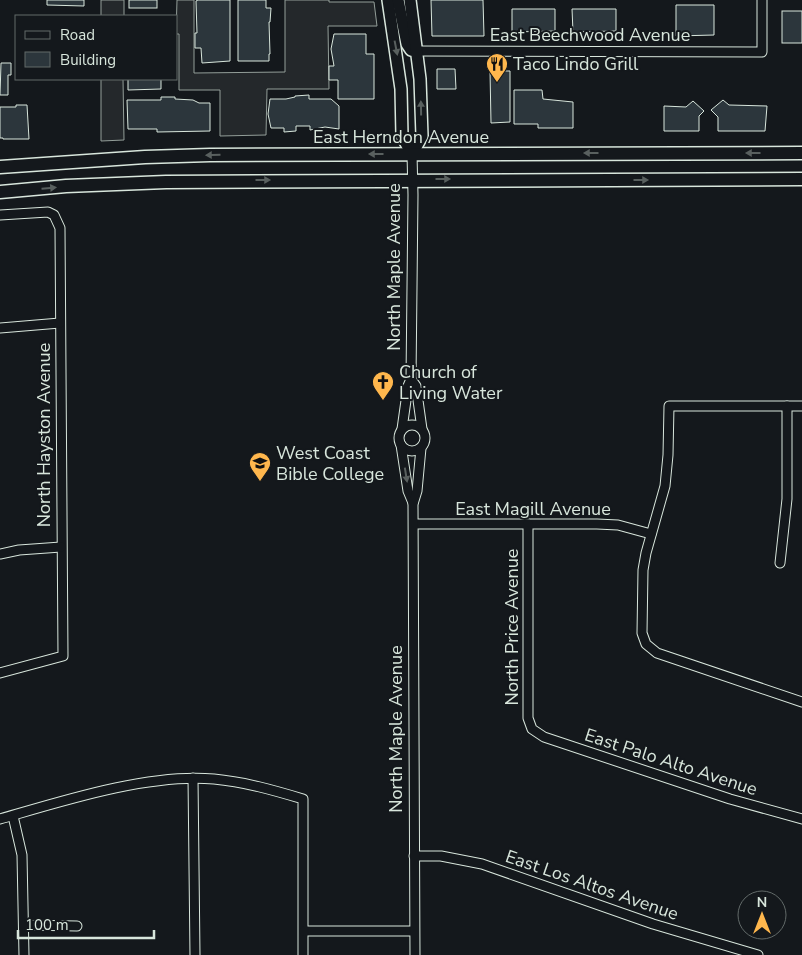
<svg xmlns="http://www.w3.org/2000/svg" width="802" height="955" viewBox="0 0 802 955" font-family="'Nunito Sans',sans-serif">
<rect width="100%" height="100%" fill="#14181c"/>
<!-- parking -->
<g fill="#24282b" stroke="#939e99">
<rect x="101" y="0" width="23" height="16"/>
<path d="M177,0H194V73L285,72V0H329V2H374L377,26H328L329,89H267L266,135L220,136V90H179V34H176Z"/>
<path d="M101,79H123L124,140L101,141Z"/>
</g>
<!-- building -->
<g fill="#2c363c" stroke="#d8e6dc">
<path d="M47,0H84V6L47,5Z"/>
<rect x="129" y="0" width="28" height="8"/>
<path d="M198,0H230V61L202,63L201,48H195V33H197L196,1Z"/>
<path d="M238,0H266V8H271L270,22H269L270,54H269V61H238Z"/>
<path d="M431,0H483L484,36H432Z"/>
<path d="M676,5H714V35L676,36Z"/>
<path d="M512,9H555V31L512,32Z"/>
<path d="M572,9H616V31L573,32Z"/>
<rect x="782" y="11" width="20" height="32"/>
<path d="M334,34H366V54H374V99H338V80H329V66H334L331,49Z"/>
<path d="M1,63H11V75H8V95H0Z"/>
<path d="M437,69H455L456,89H437Z"/>
<path d="M490,71H510V122L491,123Z"/>
<path d="M128,79H161V89L128,90Z"/>
<path d="M514,90H542L543,99L573,102V128H538V124H514Z"/>
<path d="M309,95V99H331L339,106V129L325,127L310,130V126H296V131L284,132V128H271L268,114L270,99H286L295,97V96Z"/>
<path d="M161,97H175V99L193,100L199,103H210V131L157,132V129H128L127,100H161Z"/>
<path d="M723,100L729,105L767,106L765,131H718V117L711,110Z"/>
<path d="M693,101L704,111L699,116V131H664V106L686,107Z"/>
<path d="M16,105H27L29,139H3V138H0V107H16Z"/>
</g>
<g fill="none" stroke-linecap="round" stroke-linejoin="round">
<!-- street casing -->
<g stroke="#d8e6dc" stroke-width="11">
<g id="street">
<path d="M417,51L762,52V0"/>
<path d="M0,215L48,212L54,215L60,228L63,656L0,673"/>
<path d="M0,328L60,323"/>
<path d="M411,379L416,386L422,429"/>
<path d="M802,406H669L668,455L665,486L646,553L643,570L642,633L646,644L657,653L802,702"/>
<circle cx="412" cy="438" r="13"/>
<path d="M402,429L408,386L411,379L413,195L412,154"/>
<path d="M401,445L408,491L413,503"/>
<path d="M414,524H597L618,525L651,534"/>
<path d="M528,524V718L532,729L544,737L730,799L802,819"/>
<path d="M0,554L19,550L61,547"/>
<path d="M780,563L787,499V406"/>
<path d="M193,778L195,955"/>
<path d="M13,816L22,855L24,955"/>
<path d="M0,819C62,801 149,773 214,779C245,782 273,790 303,799V955"/>
<path d="M414,856H441L482,864L653,924L758,955"/>
<path d="M24,925L77,926"/>
<path d="M304,931H414"/>
<path d="M415,955L413,504L417,491L421,448"/>
</g>
</g>
<!-- secondary casing -->
<g stroke="#d8e6dc" stroke-width="14">
<g id="secondary">
<path d="M388,0L401,89L402,136L412,154"/>
<path d="M398,0L407,44L411,50L417,51"/>
<path d="M410,0L420,79L422,136L412,154"/>
</g>
</g>
<!-- primary casing -->
<g stroke="#d8e6dc" stroke-width="15">
<g id="primary">
<path d="M0,167L145,157L210,155L802,153"/>
<path d="M0,192L66,186L166,182L802,179"/>
</g>
</g>
<!-- street -->
<use href="#street" stroke="#14181c" stroke-width="9"/>
<!-- secondary -->
<use href="#secondary" stroke="#14181c" stroke-width="11"/>
<!-- primary -->
<use href="#primary" stroke="#14181c" stroke-width="12"/>
</g>
<!-- one-way arrows -->
<defs><path id="oneway-solid" d="M-6-.8H1V-3.2L6.5 0L1 3.2V.8H-6Z" transform="scale(1.25)"/></defs>
<g fill="#59605f">
<use href="#oneway-solid" transform="translate(396 48) rotate(79)"/>
<use href="#oneway-solid" transform="translate(421 108) rotate(-91)"/>
<use href="#oneway-solid" transform="translate(591 153) rotate(180)"/>
<use href="#oneway-solid" transform="translate(753 153) rotate(180)"/>
<use href="#oneway-solid" transform="translate(376 154) rotate(180)"/>
<use href="#oneway-solid" transform="translate(213 155) rotate(179)"/>
<use href="#oneway-solid" transform="translate(443 179)"/>
<use href="#oneway-solid" transform="translate(263 180)"/>
<use href="#oneway-solid" transform="translate(641 180)"/>
<use href="#oneway-solid" transform="translate(49 188) rotate(-5)"/>
<use href="#oneway-solid" transform="translate(406 475) rotate(81)"/>
</g>
<!-- icons -->
<defs>
<g id="restaurant-pin" transform="scale(1.125)"><path d="M0 17L-7.5 6A9.5 9.5 0 1 1 7.5 6Z" fill="#ffb74d" stroke="#14181c"/><path d="M-5-6h1v4h1v-4h1v4h1v-4h1v5L-1.5 .5V6h-2V.5L-5-1ZM5-6V6H3V1.5H1.5Q1.5-4 5-6Z" fill="#111"/></g>
<g id="church-pin" transform="scale(1.125)"><path d="M0 17L-7.5 6A9.5 9.5 0 1 1 7.5 6Z" fill="#ffb74d" stroke="#14181c"/><path d="M-1.2-6h2.4v3.5h3.3v2.4h-3.3V6h-2.4V-.1h-3.3v-2.4h3.3Z" fill="#111"/></g>
<g id="school-pin" transform="scale(1.125)"><path d="M0 17L-7.5 6A9.5 9.5 0 1 1 7.5 6Z" fill="#ffb74d" stroke="#14181c"/><path d="M0-5L7-2L0 1L-7-2ZM-4 1L0 2.5L4 1V4Q0 6-4 4Z" fill="#111"/></g>
</defs>
<g fill-rule="evenodd">
<use href="#restaurant-pin" x="497" y="64"/>
<use href="#church-pin" x="383" y="382"/>
<use href="#school-pin" x="260" y="463"/>
</g>
<g text-anchor="middle" dominant-baseline="central" stroke-width="4" stroke-linejoin="round" paint-order="stroke">
<!-- street labels -->
<g font-size="18" fill="#d8e6dc" stroke="#14181c">
<text x="590" y="35">East Beechwood Avenue</text>
<text x="401" y="137">East Herndon Avenue</text>
<text transform="translate(394 267) rotate(-90)">North Maple Avenue</text>
<text transform="translate(44 435) rotate(-90)">North Hayston Avenue</text>
<text x="533" y="509">East Magill Avenue</text>
<text transform="translate(512 627) rotate(-90)">North Price Avenue</text>
<text transform="translate(396 729) rotate(-90)">North Maple Avenue</text>
<text transform="translate(671 762) rotate(18)">East Palo Alto Avenue</text>
<text transform="translate(592 885) rotate(19)">East Los Altos Avenue</text>
</g>
<!-- poi labels -->
<g font-size="18" fill="#d8e6dc" stroke="#14181c" text-anchor="start">
<text x="513" y="64">Taco Lindo Grill</text>
<text x="399" y="372">Church of<tspan x="399" dy="21">Living Water</tspan></text>
<text x="276" y="453">West Coast<tspan x="276" dy="21">Bible College</tspan></text>
</g>
</g>
<!-- legend -->
<rect x="15" y="15" width="162" height="65" fill="#14181c" stroke="#626a69"/>
<rect x="25" y="31" width="25" height="8" fill="#14181c" stroke="#626a69"/>
<text x="60" y="40" font-size="15" fill="#d8e6dc">Road</text>
<rect x="25" y="52" width="25" height="15" fill="#2c363c" stroke="#626a69"/>
<text x="60" y="65" font-size="15" fill="#d8e6dc">Building</text>
<!-- north arrow -->
<g transform="translate(762 915)"><circle r="24" fill="#14181c" stroke="#626a69"/>
<path d="M0-4L9 19L0 12L-9 19Z" fill="#ffb74d"/>
<text y="-8" font-size="14" font-weight="bold" text-anchor="middle" fill="#d8e6dc">N</text>
</g>
<!-- scale -->
<path d="M18 930v8h136v-8" fill="none" stroke="#d8e6dc" stroke-width="2.5"/>
<text x="25" y="930" font-size="15" fill="#d8e6dc" stroke="#14181c" stroke-width="4" paint-order="stroke">100 m</text>
</svg>
